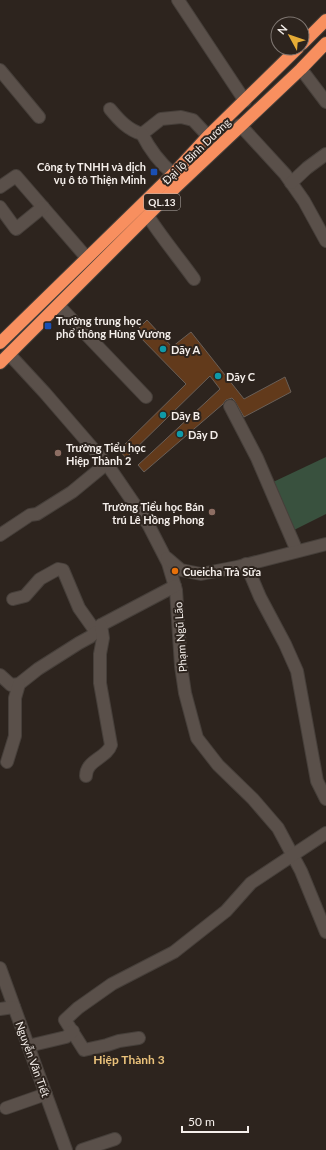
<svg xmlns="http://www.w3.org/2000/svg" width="326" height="1150" viewBox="0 0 326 1150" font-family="Lato,sans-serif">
<rect width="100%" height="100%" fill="#2d241e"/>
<!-- grass -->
<path fill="#39513e" d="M326,457V514L294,530L271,483Z"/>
<!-- building -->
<path fill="#623a1b" stroke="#695f58" d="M147,320L172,347L191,332L244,399L285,377L291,392L244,417L234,400L232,398L226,400L223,404L144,472L138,465L220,389L210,376L126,458L119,450L186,384L135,332Z"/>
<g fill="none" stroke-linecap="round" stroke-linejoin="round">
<!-- minor casing -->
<g stroke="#463f3a" stroke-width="14">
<g id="minor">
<path d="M178,0L245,101"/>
<path d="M301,69L326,102"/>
<path d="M0,70L39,117"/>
<path d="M110,109C119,120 128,130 142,134L161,119L181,117L193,120L208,136"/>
<path d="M240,125L285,174L304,201L326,241"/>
<path d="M142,134C150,150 159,162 173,174"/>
<path d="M291,183L307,168L326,154"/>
<path d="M0,187L16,176L87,258"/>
<path d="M0,207L16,229L43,207"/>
<path d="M148,216C162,238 179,258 194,279"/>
<path d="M59,306L146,397"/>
<path d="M9,354L45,393L109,467L148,524L168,563L176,590L181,666L185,693L197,738L218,765L253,799L278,828L301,871L326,932"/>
<path d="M230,406L257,458L297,551"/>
<path d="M0,535L30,515L37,514L72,492L106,464"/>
<path d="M167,558L181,570L201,574L237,567L326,544"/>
<path d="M246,564L260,597L285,644L297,671L317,781L326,799"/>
<path d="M13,599L25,596L40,579L58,569L63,570L79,608L96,632L101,625L175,586"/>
<path d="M0,675L11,685L19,684L38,669L79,643L90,637L96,632"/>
<path d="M7,762L15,736V698L19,684"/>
<path d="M86,776C86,760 107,758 111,745L100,683V654L103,638L101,625"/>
<path d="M0,968L66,1150"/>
<path d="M0,1009L14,1007"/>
<path d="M139,1038L119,1041L107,1045L84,1050L65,1020L78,1008L112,984L174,952L226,911L251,883L326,833"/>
<path d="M28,1046L66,1037L73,1031"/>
<path d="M6,1108L46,1094"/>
<path d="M82,1150L115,1139"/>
</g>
</g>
<!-- highway casing -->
<g stroke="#463f3a" stroke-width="14">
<g id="highway">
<path d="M302,44L326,20"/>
<path d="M0,343L173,174L208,136L298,48"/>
<path d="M0,363L175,188L301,69L326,43"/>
</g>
</g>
<!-- minor -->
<use href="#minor" stroke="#5a504a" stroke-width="12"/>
<!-- highway -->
<use href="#highway" stroke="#f88f5f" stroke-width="12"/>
</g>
<!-- markers -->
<g fill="#1a4fb4" stroke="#2d241e" stroke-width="1.5">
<rect x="150" y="168" width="8" height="8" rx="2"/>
<rect x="44" y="322" width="8" height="8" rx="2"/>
</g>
<g fill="#0f9aa8" stroke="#2d241e" stroke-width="1.5">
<circle cx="163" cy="349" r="4"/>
<circle cx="218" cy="376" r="4"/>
<circle cx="163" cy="415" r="4"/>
<circle cx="180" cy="434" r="4"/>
</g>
<g fill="#8d6e63" stroke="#2d241e" stroke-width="1.5">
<circle cx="58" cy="453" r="4"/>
<circle cx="212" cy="512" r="4"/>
</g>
<circle fill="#e8710a" stroke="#2d241e" stroke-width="1.5" cx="175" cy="571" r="4"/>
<g text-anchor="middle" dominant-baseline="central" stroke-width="4" stroke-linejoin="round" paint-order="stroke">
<!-- shield labels -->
<rect fill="#2d241e" stroke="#b9b2ae" stroke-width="1" x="144" y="194" width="36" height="16" rx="3"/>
<g font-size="10" font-weight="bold" fill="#f5efeb">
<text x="162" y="202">QL.13</text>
</g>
<!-- street labels -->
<g font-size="11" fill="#f5efeb" stroke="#2d241e">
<text transform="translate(196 151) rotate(-44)">Đại lộ Bình Dương</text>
<text transform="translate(180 637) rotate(-94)">Phạm Ngũ Lão</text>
<text transform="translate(33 1059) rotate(70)">Nguyễn Văn Tiết</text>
</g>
<!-- poi labels -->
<g font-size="11" font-weight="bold" fill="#f5efeb" stroke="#2d241e" text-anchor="start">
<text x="146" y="166" text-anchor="end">Công ty TNHH và dịch<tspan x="146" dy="13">vụ ô tô Thiện Minh</tspan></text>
<text x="56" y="320">Trường trung học<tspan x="56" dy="13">phổ thông Hùng Vương</tspan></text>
<text x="171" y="349">Dãy A</text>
<text x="226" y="376">Dãy C</text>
<text x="171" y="415">Dãy B</text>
<text x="188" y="434">Dãy D</text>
<text x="66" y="447">Trường Tiểu học<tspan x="66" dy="13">Hiệp Thành 2</tspan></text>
<text x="204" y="506" text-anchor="end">Trường Tiểu học Bán<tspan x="204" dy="13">trú Lê Hồng Phong</tspan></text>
<text x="183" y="571">Cueicha Trà Sữa</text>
</g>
<!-- neighbourhood labels -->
<g font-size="12" font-weight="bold" fill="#eac27b" stroke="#2d241e">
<text x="129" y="1059">Hiệp Thành 3</text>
</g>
</g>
<!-- north arrow -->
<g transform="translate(290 36) rotate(310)"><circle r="19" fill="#2d241e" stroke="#7d7570"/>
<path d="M0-3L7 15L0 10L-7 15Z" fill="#e6ac36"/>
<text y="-6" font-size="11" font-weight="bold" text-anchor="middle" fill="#f5efeb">N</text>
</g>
<!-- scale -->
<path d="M182 1126v6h66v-6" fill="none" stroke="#f5efeb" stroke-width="2"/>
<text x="188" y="1126" font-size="12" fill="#f5efeb" stroke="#2d241e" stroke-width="3" paint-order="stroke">50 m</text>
</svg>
